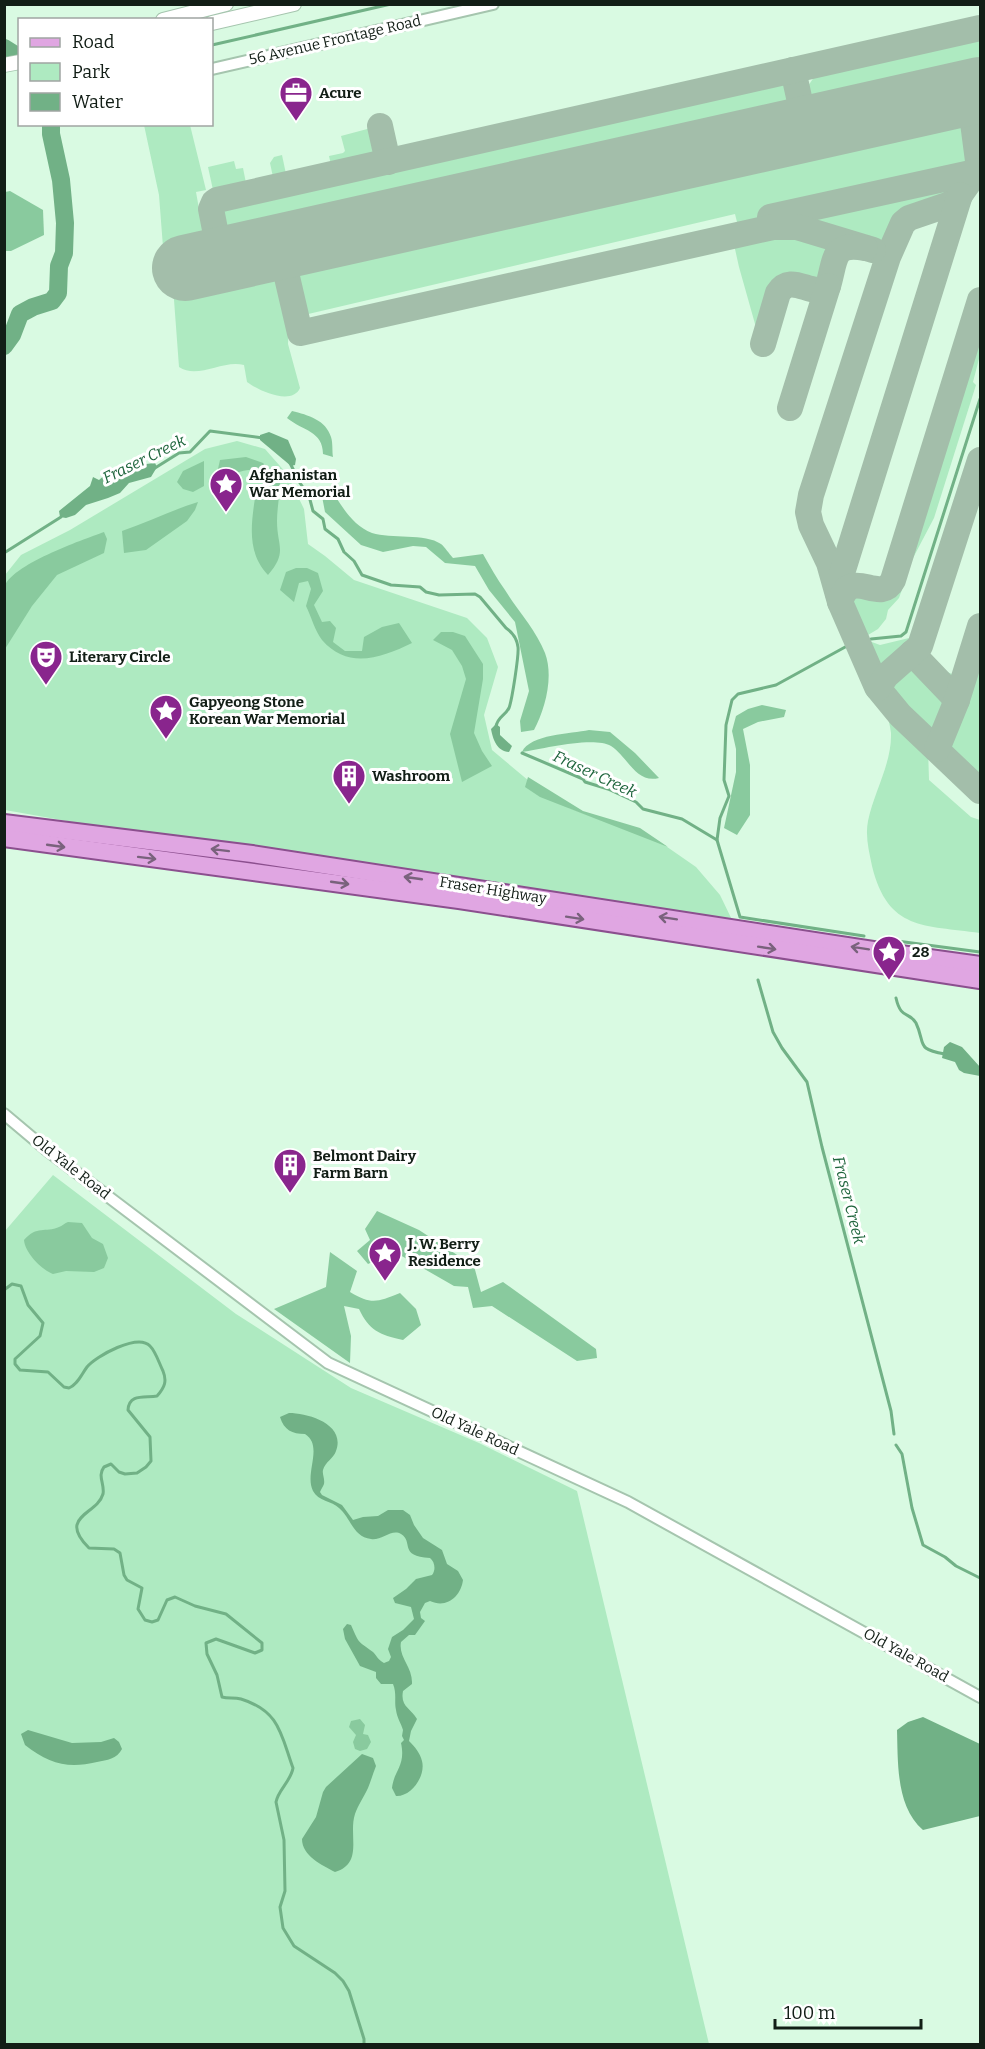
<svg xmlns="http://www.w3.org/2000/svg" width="985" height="2049" viewBox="0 0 985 2049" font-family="Bitter,serif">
<rect width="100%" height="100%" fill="#d9fae2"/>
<!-- green -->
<g fill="#aeeac1">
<path d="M980,34V72L824,107L809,97L808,86L819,70Z"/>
<path d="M776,80L793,90L795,99L788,115L236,239L221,225L219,219L227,203Z"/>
<path d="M961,111L965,114L970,159L954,191L942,200L900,215L896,219L886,245L882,246L789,220L739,230L735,214L304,315L291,261Z"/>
<path d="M144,125H190L206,190L196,192L203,231L193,249L181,252L187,283L276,264L289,318L288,344L300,388C292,406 259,391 247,382L244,365C223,359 198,380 179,367L172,273L164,260L159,195Z"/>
<path d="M371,128L377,131L382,154L331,165L329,156L343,153L345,151L341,136Z"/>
<path d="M282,155L286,174L273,177L270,163L274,157Z"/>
<path d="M234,161L236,169L243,168L246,183L213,190L208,167Z"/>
<path d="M789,229L834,242L820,286L790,278L775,282L767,296L757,331L739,267L733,240Z"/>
<path d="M980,311V355L973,382L976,385L934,518L913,558L899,598L888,610L886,619L878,629L868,635L869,641L880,645L909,638L906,652L877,671L848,610L846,602L848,597L858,589C872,590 882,595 894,585Z"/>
<path d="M237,441L265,449L287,474L304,509L308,544L325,556L354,580L467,618L487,638L498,667L484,715L492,750L535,786L569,808L660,842L696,867L720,895L734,924L253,854L5,810V575L21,555L70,530L205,449Z"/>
<path d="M980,639V776L968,770L947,750L946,747Z"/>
<path d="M902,668L914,669L947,701L937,737L933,739L887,692L891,678Z"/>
<path d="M944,671L955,675L956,679L950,685L940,678V675Z"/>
<path d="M886,710L928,748L929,780L971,817L980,820V933C924,925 888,931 872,866C869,851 865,836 868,821C874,792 892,763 891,733C890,725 888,718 886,710Z"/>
<path d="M53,1175L236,1314L351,1388L479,1443L577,1491L709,2044H5V1231Z"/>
</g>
<!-- forest -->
<g fill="#89ca9e">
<path d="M10,191L43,210L44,235L11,251H5V192Z"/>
<path d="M292,411C308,415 326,420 331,437C333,443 332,451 333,457L323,454C323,431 303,431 287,418Z"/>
<path d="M246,457L263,463L280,482C280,495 277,508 277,521C277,546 288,552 268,575C247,553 251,525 255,498L268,494L269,483L258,470C242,468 232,476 216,478L220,460Z"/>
<path d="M204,461V486L193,492L183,489L177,482L183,471Z"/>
<path d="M329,486C340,503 351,525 372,533C391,539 425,533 441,544C445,547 449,554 453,558L483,554C490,566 497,579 505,590C518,611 536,630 545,653C554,677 545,709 534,730L521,732L520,721L529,691L515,622L489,590L475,566L445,563L426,547L413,546L383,552L361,545L325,512L321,491Z"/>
<path d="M198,502L195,510L187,521L146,550L124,553L122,531C148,522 172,510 198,502Z"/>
<path d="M104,532L107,539L104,553L57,575L32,606L5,649C4,634 1,600 4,588C10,565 82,540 104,532Z"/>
<path d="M296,568H307L318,573L323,591L314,605L322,622L330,621L336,628L333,642L345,651H362L364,637L382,627L399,623L412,643C381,658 348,670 322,640C315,631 311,616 306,606L311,589L308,581L299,583L294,602L280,590L286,572Z"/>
<path d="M441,632H453L465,636L483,664V679L474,733L482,751L492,766L462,782L450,734L466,679L462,666L452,650L433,640Z"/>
<path d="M762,705L786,710L784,717L758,722L743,729L750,765V815L737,835L724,828L736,772V749L732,731L736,716L748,709Z"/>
<path d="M589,730L610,732L635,753L659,778C636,784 628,757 611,746C593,736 543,749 522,752C530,734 571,734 589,730Z"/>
<path d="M528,777L583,811L640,828L668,847L540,797L525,787Z"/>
<path d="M377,1211L419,1230L474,1266L481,1292L503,1282L596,1349L597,1358L577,1361L492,1306L473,1308L468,1287L454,1286L400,1255L389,1237L383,1238L379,1259L368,1264L357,1251L370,1240L365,1229Z"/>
<path d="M68,1222L82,1223L92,1238L103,1244L108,1258L104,1268L94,1272L66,1271L53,1274C42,1270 25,1253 24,1240C37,1225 45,1233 59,1227C62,1226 65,1223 68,1222Z"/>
<path d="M330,1252L357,1271L350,1292C372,1305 377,1302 400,1293L416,1309L421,1325L403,1340C379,1335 369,1330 359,1309L344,1306L351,1336L350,1363L274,1309L326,1287Z"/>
<path d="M360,1719L365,1725L363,1734L368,1735L371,1742L367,1749L360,1751L355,1749L353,1742L356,1735L349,1727L351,1721Z"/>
</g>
<!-- water -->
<g fill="#71b186">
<path d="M269,432L288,440L296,459L295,465L291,466L260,440V435Z"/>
<path d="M155,463L157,467L151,477L129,483L120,493L108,498L86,505L75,515L66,518L60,517L59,511L90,486L93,477L99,480L106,474L115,471L127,473L146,464Z"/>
<path d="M496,724L500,727V735L512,746L509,752C497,751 493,740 491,729Z"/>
<path d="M950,1042L962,1047L980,1067V1076L964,1073L959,1070L955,1062L942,1058L944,1047Z"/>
<path d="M289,1413C308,1413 346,1424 336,1451C334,1458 325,1462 323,1470C322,1474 325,1479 324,1484C323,1487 321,1489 320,1492L322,1495L342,1505L353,1520L363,1517L378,1516L388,1510H403L410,1515L414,1525L423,1538L442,1550L447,1564L458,1571L463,1580C461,1596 447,1609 430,1601L425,1603L420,1612L421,1618L425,1621L415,1635H409L401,1642C398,1657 413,1667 412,1684L403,1691C400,1707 411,1708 417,1719L411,1731L409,1741C415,1747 420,1753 422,1761C426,1776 411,1797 396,1796L392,1788C394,1770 406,1766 401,1743L404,1740L402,1736L403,1730C401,1723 397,1718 396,1710C394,1701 397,1694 393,1684H381L376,1678V1672L360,1666L345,1639L343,1629L347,1624L351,1625C360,1645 357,1640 373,1652C377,1656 378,1660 384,1663L389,1661L391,1657L388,1649L392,1637L403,1630L414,1619L411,1607L395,1603L393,1598L406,1589L416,1579L432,1575C436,1570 435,1562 430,1558C398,1556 414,1542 401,1534C392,1528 381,1541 371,1539C353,1537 351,1518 339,1508C332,1501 318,1501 313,1491C304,1473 324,1446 305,1434C292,1434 284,1430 280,1417Z"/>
<path d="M923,1717L980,1744V1816L923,1830C896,1807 898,1763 897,1730L908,1722Z"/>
<path d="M28,1730L72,1743L101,1742L114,1738L119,1742L122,1749C117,1759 107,1760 97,1762C68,1769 49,1764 25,1745L21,1734Z"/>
<path d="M362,1754L373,1758L376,1766C373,1773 371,1781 368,1788C364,1797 358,1805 355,1814C348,1835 364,1863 335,1872C322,1865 302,1856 302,1839L316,1817L323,1792L326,1787Z"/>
</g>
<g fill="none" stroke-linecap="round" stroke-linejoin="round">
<!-- stream -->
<g stroke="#71b186" stroke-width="3">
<path d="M212,45L391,4"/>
<path d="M290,463L300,483L309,496L313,511L323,519L325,529L338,539L344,552L354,561L362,575L391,585L420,587L426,592L439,595L475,594L480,597L506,628C512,632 517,639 518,647C519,655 512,700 509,708C505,716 497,717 496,727"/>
<path d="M155,468L179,453L190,452L210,431L263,438"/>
<path d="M4,553L61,517"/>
<path d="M871,639L901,636L906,632L980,399"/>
<path d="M522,753L583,779L585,782L608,789L636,802L643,809L682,819L717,840L740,917L864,936"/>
<path d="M717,840L720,818L729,796L724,780L726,725L732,700L738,694L776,685L847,646"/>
<path d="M897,941L980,952"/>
<path d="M758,980L773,1032L782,1048L807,1082L822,1147L891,1411L894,1434"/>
<path d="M896,998C901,1020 909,1011 916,1023C926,1044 915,1049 945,1054"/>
<path d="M4,1290L12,1284L21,1286L28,1305L43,1323L40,1336L15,1359V1364L20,1370L48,1372L64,1387L69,1388C78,1384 81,1375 87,1367C96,1356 138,1333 150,1346C156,1352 159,1363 163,1371C167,1381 165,1387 157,1396C145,1398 129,1393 128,1410L150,1437L151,1461L146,1467L137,1473L125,1474L119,1472L111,1464L104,1467C97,1476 105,1484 103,1494C97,1515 57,1516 89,1548L114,1549L120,1553L124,1575L127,1580L142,1588L138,1609L145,1620L152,1622L158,1620L167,1600L175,1597L195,1606L226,1614L262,1643V1650L255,1653L216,1639L206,1643L207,1654L217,1675L222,1697C228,1699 234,1697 241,1699C280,1711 281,1735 293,1768C291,1781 278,1790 276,1802L284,1840L285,1891L280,1907L283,1928L294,1946L335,1973L343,1981L349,1991L364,2039V2044"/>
<path d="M896,1445L902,1454L912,1508L923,1545L945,1557L956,1566L980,1578"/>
</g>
<!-- river -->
<g stroke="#71b186" stroke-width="18">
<path d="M4,48L20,58"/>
<path d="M4,346L12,335L20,314L33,307L52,301L58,293L59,266L64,253L65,223L61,180L51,134V124"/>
</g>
<!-- taxiway -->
<g stroke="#a3beaa" stroke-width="26">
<path d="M793,70L806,129"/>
<path d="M969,92L980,176"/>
<path d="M380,126L388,162"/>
<path d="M980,173L972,178L960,195L950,204L909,218L903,223L888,257L811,495L808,512L811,525L829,563L840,602L877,687L900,715L980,791"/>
<path d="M770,217L980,171"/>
<path d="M280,247L300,333L773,227H797L873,250"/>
<path d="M221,260L211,209L214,202L217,200L980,28"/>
<path d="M763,344L778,293C792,271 813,300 828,286C836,259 832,242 865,248"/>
<path d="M790,408L828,286"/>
<path d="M838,593L843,570L960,195"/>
<path d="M840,602C851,565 880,606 893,580L980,300"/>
<path d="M912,653L957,700"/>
<path d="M878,688L886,676L920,646L980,460"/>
<path d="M937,749L957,700L980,626"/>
</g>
<!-- runway -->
<path stroke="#a3beaa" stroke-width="66" d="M185,268L980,90"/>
<!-- minor casing -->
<g stroke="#a5c5ae" stroke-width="14">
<g id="minor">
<path d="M212,69L493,4"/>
<path d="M4,1114L48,1151L328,1363L628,1502L980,1697"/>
</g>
</g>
<!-- secondary casing -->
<g stroke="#a5c5ae" stroke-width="16">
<g id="secondary">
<path d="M163,20L226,4"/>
<path d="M212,23L294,4"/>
<path d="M4,65L20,62"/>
</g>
</g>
<!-- primary casing -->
<g stroke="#8b4f8e" stroke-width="20">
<g id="primary">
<path d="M4,823L252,854L886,952L980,965"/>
<path d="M4,838L459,900L980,980"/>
</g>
</g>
<!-- minor -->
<use href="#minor" stroke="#fff" stroke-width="10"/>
<!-- secondary -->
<use href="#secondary" stroke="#fff" stroke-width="14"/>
<!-- primary -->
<use href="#primary" stroke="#e0a6e2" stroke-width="16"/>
</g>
<!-- one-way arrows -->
<defs><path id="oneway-shaft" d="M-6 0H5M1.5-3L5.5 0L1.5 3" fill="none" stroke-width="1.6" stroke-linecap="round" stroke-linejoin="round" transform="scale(1.5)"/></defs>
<g stroke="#79627c">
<use href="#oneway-shaft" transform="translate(56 846) rotate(8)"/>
<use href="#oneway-shaft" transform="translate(220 850) rotate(-173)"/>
<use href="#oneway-shaft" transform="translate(147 858) rotate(7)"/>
<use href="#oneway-shaft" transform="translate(413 878) rotate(-172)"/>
<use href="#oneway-shaft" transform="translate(340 883) rotate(8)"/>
<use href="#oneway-shaft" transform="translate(575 918) rotate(9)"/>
<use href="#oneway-shaft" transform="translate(668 918) rotate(-171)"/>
<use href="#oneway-shaft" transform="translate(767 948) rotate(9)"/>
<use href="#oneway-shaft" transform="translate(860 948) rotate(-171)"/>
</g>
<!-- icons -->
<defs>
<g id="office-pin" transform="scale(1.725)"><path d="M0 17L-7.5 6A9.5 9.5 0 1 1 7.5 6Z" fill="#89258d" stroke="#fff"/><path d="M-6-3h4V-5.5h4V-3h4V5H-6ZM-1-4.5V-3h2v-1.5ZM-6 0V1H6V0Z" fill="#fff"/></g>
<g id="sight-pin" transform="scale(1.725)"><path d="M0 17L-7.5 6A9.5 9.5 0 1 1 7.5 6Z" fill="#89258d" stroke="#fff"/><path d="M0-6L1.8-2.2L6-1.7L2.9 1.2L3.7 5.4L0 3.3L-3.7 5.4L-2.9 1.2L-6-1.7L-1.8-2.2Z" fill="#fff"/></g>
<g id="theatre-pin" transform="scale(1.725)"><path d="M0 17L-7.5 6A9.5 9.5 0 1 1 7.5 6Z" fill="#89258d" stroke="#fff"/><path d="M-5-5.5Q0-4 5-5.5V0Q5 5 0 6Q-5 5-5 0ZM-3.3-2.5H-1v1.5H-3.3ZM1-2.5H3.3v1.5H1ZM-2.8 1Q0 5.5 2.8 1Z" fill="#fff"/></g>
<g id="building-pin" transform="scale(1.725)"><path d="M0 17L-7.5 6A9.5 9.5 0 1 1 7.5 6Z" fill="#89258d" stroke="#fff"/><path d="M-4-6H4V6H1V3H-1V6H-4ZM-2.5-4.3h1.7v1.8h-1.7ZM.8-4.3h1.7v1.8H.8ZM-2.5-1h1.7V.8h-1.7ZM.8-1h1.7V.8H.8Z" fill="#fff"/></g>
</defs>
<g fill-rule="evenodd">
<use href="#office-pin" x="296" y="93"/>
<use href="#sight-pin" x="226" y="484"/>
<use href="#theatre-pin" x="46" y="657"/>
<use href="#sight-pin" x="166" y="711"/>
<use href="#building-pin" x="349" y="776"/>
<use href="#sight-pin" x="889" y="952"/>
<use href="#building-pin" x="290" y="1165"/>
<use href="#sight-pin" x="385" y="1253"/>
</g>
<g text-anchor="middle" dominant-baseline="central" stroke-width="6" stroke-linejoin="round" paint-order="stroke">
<!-- street labels -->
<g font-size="15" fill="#121e16" stroke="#fff">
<text transform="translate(335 40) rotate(-13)">56 Avenue Frontage Road</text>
<text transform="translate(493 890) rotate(9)">Fraser Highway</text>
<text transform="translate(71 1167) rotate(38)">Old Yale Road</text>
<text transform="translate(475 1431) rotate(25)">Old Yale Road</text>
<text transform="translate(906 1655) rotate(29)">Old Yale Road</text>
</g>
<!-- poi labels -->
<g font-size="15" font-weight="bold" fill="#121e16" stroke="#fff" text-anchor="start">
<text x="319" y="93">Acure</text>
<text x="249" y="475">Afghanistan<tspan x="249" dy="17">War Memorial</tspan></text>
<text x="69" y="657">Literary Circle</text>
<text x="189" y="702">Gapyeong Stone<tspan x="189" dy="17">Korean War Memorial</tspan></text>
<text x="372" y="776">Washroom</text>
<text x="912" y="952">28</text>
<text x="313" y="1156">Belmont Dairy<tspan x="313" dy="17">Farm Barn</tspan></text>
<text x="408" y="1244">J. W. Berry<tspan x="408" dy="17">Residence</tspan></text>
</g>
<!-- water labels -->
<g font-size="16" font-style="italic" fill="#1e653c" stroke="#fff">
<text transform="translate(144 459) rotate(-26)">Fraser Creek</text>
<text transform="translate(595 774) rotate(25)">Fraser Creek</text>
<text transform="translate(849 1200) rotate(76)">Fraser Creek</text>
</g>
</g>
<!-- border -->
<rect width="985" height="2049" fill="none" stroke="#121e16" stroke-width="12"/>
<!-- legend -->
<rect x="18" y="18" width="195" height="108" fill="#ffffff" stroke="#a0a5a2" stroke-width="1.5"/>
<rect x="30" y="38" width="30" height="9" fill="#e0a6e2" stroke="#a0a5a2" stroke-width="1.5"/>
<text x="72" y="48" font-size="18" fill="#121e16">Road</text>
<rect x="30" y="63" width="30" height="18" fill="#aeeac1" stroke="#a0a5a2" stroke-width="1.5"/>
<text x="72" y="78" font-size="18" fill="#121e16">Park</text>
<rect x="30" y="93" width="30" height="18" fill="#71b186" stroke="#a0a5a2" stroke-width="1.5"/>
<text x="72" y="108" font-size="18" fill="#121e16">Water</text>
<!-- scale -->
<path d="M775 2019v9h146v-9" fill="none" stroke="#121e16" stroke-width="3"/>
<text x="784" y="2019" font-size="18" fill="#121e16" stroke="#ffffff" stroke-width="4.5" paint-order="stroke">100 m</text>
</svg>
